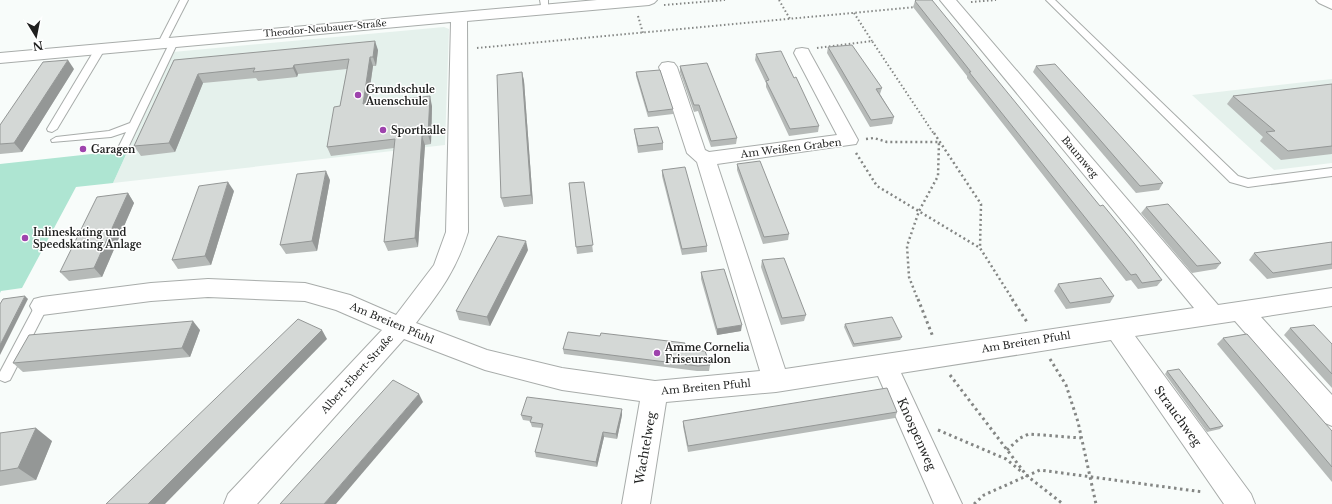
<svg xmlns="http://www.w3.org/2000/svg" width="1332" height="504" viewBox="0 0 1332 504" font-family="'Libre Baskerville',serif">
<rect width="100%" height="100%" fill="#f8fcfa"/>
<!-- built -->
<g fill="#e5f1ec">
<path d="M444,27L449,29L445,145L113,183L173,52Z"/>
<path d="M1332,79V163L1274,170L1192,95Z"/>
</g>
<!-- green -->
<path fill="#aee5d2" d="M128,150L113,183L76,187L22,288L1,291L0,293V164Z"/>
<g fill="none" stroke-linecap="round" stroke-linejoin="round">
<!-- service casing -->
<g stroke="#a8acaa" stroke-width="2">
<g id="service">
<path d="M180,0H188L166,43L162,46L159,45L158,43Z"/>
<path d="M540,0H548V11H542Z"/>
<path d="M1046,0H1055L1238,176L1248,179L1332,168V176L1248,187L1230,182Z"/>
<path d="M174,39L178,42L126,152L122,153L117,150L126,132L111,137L52,142L51,140L56,137L109,131L130,123L170,42Z"/>
<path d="M100,46L105,49L57,129L52,132L48,131L47,129L95,49Z"/>
<path d="M42,301L47,302L48,306L10,380L5,382L0,380V372L37,302Z"/>
</g>
</g>
<!-- minor casing -->
<g stroke="#a8acaa" stroke-width="2">
<path id="minor" d="M597,0H657L654,3L649,5L467,21L468,232C456,271 440,291 416,323L487,350L562,368L655,381L760,371L697,162L687,153L659,67L662,63L668,62L674,63L677,67L705,150L709,152L837,135L794,53L796,49L802,48L808,49L810,53L858,140L856,144L717,164L785,369L1194,308L940,0H956L1218,305L1332,288V306L1261,317L1332,395V426L1323,422L1235,321L1135,336L1251,494L1255,504H1224L1111,340L901,373L962,504H934L878,376L776,392L666,402L650,504H622L640,401L562,390L485,370L404,339L257,504H224L228,494L382,330L336,310L305,301L208,297L151,301L42,315L34,313L30,306L34,299L42,297L151,283L208,279L305,283L350,295L396,315L434,265L446,232L451,22L0,63V53Z"/>
</g>
<!-- tertiary casing -->
<g stroke="#a8acaa" stroke-width="2">
<path id="tertiary" d="M1316,0H1332V9L1319,3Z"/>
</g>
<!-- path-far2 -->
<g stroke="#848684" stroke-width="2" stroke-dasharray="1.5 2.5" stroke-linecap="butt">
<path d="M779,0L790,19"/>
<path d="M971,2L996,0"/>
<path d="M664,5L725,0"/>
<path d="M854,13L872,41"/>
<path d="M638,16L643,33"/>
<path d="M477,48L916,7"/>
<path d="M817,48L872,41L934,134"/>
</g>
<!-- path-far1 -->
<g stroke="#848684" stroke-width="2.5" stroke-dasharray="2 3" stroke-linecap="butt">
<path d="M934,133L981,204L980,248"/>
<path d="M866,139L874,138L887,142H939L938,176L919,211L907,246L909,277L918,300"/>
<path d="M856,153L877,186L980,248L1013,300"/>
</g>
<!-- path -->
<g stroke="#848684" stroke-width="3" stroke-dasharray="2.5 3.5" stroke-linecap="butt">
<path d="M918,299L933,337"/>
<path d="M1012,299L1027,322"/>
<path d="M1050,359L1066,385L1078,422L1096,504"/>
<path d="M950,375L1027,476"/>
<path d="M938,430L1006,459L1022,472"/>
<path d="M1007,450L1020,438L1029,434L1081,438"/>
<path d="M1026,475L1063,504"/>
<path d="M974,504L984,495L1040,470L1203,492"/>
</g>
<!-- service -->
<use href="#service" fill="#fff" fill-rule="evenodd"/>
<!-- minor -->
<use href="#minor" fill="#fff" fill-rule="evenodd"/>
<!-- tertiary -->
<use href="#tertiary" fill="#fff" fill-rule="evenodd"/>
</g>
<!-- wall -->
<g fill="#b6bab8">
<path d="M915,1L1100,206L1162,280L1157,286L1138,289L1131,280L1126,281L967,78V76L913,7Z"/>
<path d="M828,47L882,88L880,94L894,117L892,124L870,127L827,53Z"/>
<path d="M378,50L376,66H373L368,103L432,106L431,144L425,145L418,247L388,251L384,242L394,148L331,156L327,147L340,106L347,69L298,74L297,77L258,81L256,78L203,83L175,152L141,156L134,146L174,60Z"/>
<path d="M756,54L819,126L818,132L789,136L766,87V83L755,60Z"/>
<path d="M680,66L737,138L736,144L711,147L698,111L694,112L680,72Z"/>
<path d="M1036,66L1163,183L1159,190L1136,193L1033,72Z"/>
<path d="M74,69L22,152L0,154V125Z"/>
<path d="M522,72L524,81L533,204L504,207L501,198Z"/>
<path d="M636,72L673,109V114L648,117L636,76Z"/>
<path d="M1332,84V154L1281,160L1260,141L1263,137L1227,104L1233,96Z"/>
<path d="M634,129L663,143V150L638,153L635,136Z"/>
<path d="M737,164L789,234L788,240L763,244L737,170Z"/>
<path d="M662,170L707,246V252L682,255L662,176Z"/>
<path d="M330,180L317,251L286,254L280,245Z"/>
<path d="M584,182L593,252L577,254L569,183Z"/>
<path d="M234,191L211,265L178,269L172,260Z"/>
<path d="M128,193L134,203L102,277L69,281L60,272Z"/>
<path d="M1146,207L1221,263L1216,269L1192,273L1141,213Z"/>
<path d="M1332,242V269L1267,279L1249,260L1254,253Z"/>
<path d="M528,250L490,326L459,320L456,311Z"/>
<path d="M762,260L806,315L804,321L781,325L761,267Z"/>
<path d="M701,272L741,331L717,335L701,279Z"/>
<path d="M1058,284L1114,296L1110,303L1066,309L1054,291Z"/>
<path d="M845,324L902,337L900,340L853,347L844,327Z"/>
<path d="M1290,328L1332,344V388L1284,335Z"/>
<path d="M200,330L190,357L23,372L13,363Z"/>
<path d="M600,336L685,350L710,365L709,371H697L564,354L563,349Z"/>
<path d="M1223,338L1332,431V482L1217,344Z"/>
<path d="M1167,371L1223,426L1220,429L1207,432L1165,374Z"/>
<path d="M622,409V415L617,439L604,437L597,467L536,457L535,452L542,428L532,427L530,421L523,420L521,415Z"/>
<path d="M897,412L895,418L688,452L683,426V421Z"/>
<path d="M0,433L52,441L36,480L0,486Z"/>
</g>
<!-- shaded-wall -->
<g fill="#949796">
<path d="M375,41L378,50L376,66L373,57Z"/>
<path d="M370,57L373,66L366,113L363,104Z"/>
<path d="M68,60L74,69L22,152L14,143Z"/>
<path d="M294,65L298,74L297,77L293,68Z"/>
<path d="M522,72L524,81L533,204L531,195Z"/>
<path d="M198,74L203,83L175,152L169,143Z"/>
<path d="M430,96L432,106L431,144L428,135Z"/>
<path d="M422,136L425,145L418,247L415,238Z"/>
<path d="M326,171L330,180L317,251L312,241Z"/>
<path d="M228,182L234,191L211,265L205,256Z"/>
<path d="M128,193L134,203L102,277L94,268Z"/>
<path d="M526,241L528,250L490,326L487,317Z"/>
<path d="M25,296L28,299L0,355V345Z"/>
<path d="M193,321L200,330L190,357L182,348Z"/>
<path d="M742,325L741,331L717,335V329Z"/>
<path d="M322,330L327,339L165,504H148Z"/>
<path d="M419,394L423,402L336,504H324Z"/>
<path d="M622,409V415L617,439L616,434Z"/>
<path d="M36,428L52,441L36,480L18,468Z"/>
<path d="M603,432L604,437L597,467L596,462Z"/>
</g>
<!-- building -->
<g fill="#d4d8d6" stroke="#949796">
<path d="M916,0H932L1100,206L1103,205L1134,243L1162,280L1142,283L1136,274L1131,275L969,72H971L915,1Z"/>
<path d="M375,41L373,57H370L363,104L430,96L428,135L422,136L415,238L384,242L395,139L327,147L334,107L340,106L349,59L294,65L293,68L253,72L255,68L198,74L169,143L134,146L174,60Z"/>
<path d="M852,45L882,88L876,89L894,117L871,120L828,47Z"/>
<path d="M781,51L794,78L796,77L819,126L790,129L766,81L769,80L756,54Z"/>
<path d="M68,60L14,143L0,144V125L43,62Z"/>
<path d="M707,63L737,138L711,141L699,105H694L680,66Z"/>
<path d="M1055,64L1163,183L1140,186L1036,66Z"/>
<path d="M660,70L673,109L648,112L636,72Z"/>
<path d="M522,72L531,195L501,198L497,75Z"/>
<path d="M1332,84V146L1288,151L1266,132L1275,131L1233,96Z"/>
<path d="M658,127L663,143L638,146L634,129Z"/>
<path d="M760,161L789,234L764,237L737,164Z"/>
<path d="M685,167L707,246L682,249L662,170Z"/>
<path d="M326,171L312,241L280,245L297,174Z"/>
<path d="M228,182L205,256L172,260L199,186Z"/>
<path d="M584,182L593,245L576,247L569,183Z"/>
<path d="M128,193L94,268L60,272L97,197Z"/>
<path d="M1168,204L1221,263L1197,266L1146,207Z"/>
<path d="M498,236L526,241L487,317L456,311Z"/>
<path d="M1332,242V264L1273,273L1254,253Z"/>
<path d="M784,258L806,315L782,318L762,260Z"/>
<path d="M724,269L742,325L717,329L701,272Z"/>
<path d="M1101,278L1114,296L1070,303L1058,284Z"/>
<path d="M25,296L0,345V304L3,299Z"/>
<path d="M892,317L902,337L854,344L845,324Z"/>
<path d="M298,319L322,330L148,504H106Z"/>
<path d="M193,321L182,348L13,363L29,335Z"/>
<path d="M1314,325L1332,344V374L1290,328Z"/>
<path d="M568,332L600,336L601,333L685,343L684,350L705,351L710,365L698,366L563,349Z"/>
<path d="M1247,334L1332,431V467L1223,338Z"/>
<path d="M1179,369L1223,426L1210,429L1167,371Z"/>
<path d="M393,380L419,394L324,504H280Z"/>
<path d="M887,388L897,412L688,446L683,421Z"/>
<path d="M527,397L622,409L616,434L603,432L596,462L535,452L543,424L530,422L532,417L521,415Z"/>
<path d="M36,428L18,468L0,471V433Z"/>
</g>
<!-- markers -->
<g fill="#9e43ad" stroke="#fff" stroke-width="1.5">
<circle cx="358" cy="95" r="4"/>
<circle cx="383" cy="130" r="4"/>
<circle cx="83" cy="149" r="4"/>
<circle cx="25" cy="238" r="4"/>
<circle cx="657" cy="353" r="4"/>
</g>
<g text-anchor="middle" dominant-baseline="central" stroke-width="3" stroke-linejoin="round" paint-order="stroke">
<!-- far-street labels -->
<g font-size="9" fill="#1f201f" stroke="#fff">
<text transform="translate(325 28) rotate(-5)">Theodor-Neubauer-Straße</text>
</g>
<!-- poi labels -->
<g font-size="10" font-weight="bold" fill="#1f201f" stroke="#fff" text-anchor="start">
<text x="366" y="89">Grundschule<tspan x="366" dy="12">Auenschule</tspan></text>
<text x="391" y="130">Sporthalle</text>
<text x="91" y="149">Garagen</text>
<text x="33" y="232">Inlineskating und<tspan x="33" dy="12">Speedskating Anlage</tspan></text>
<text x="665" y="347">Amme Cornelia<tspan x="665" dy="12">Friseursalon</tspan></text>
</g>
<!-- street labels -->
<g font-size="10" fill="#1f201f" stroke="#fff">
<text transform="translate(791 148) rotate(-7)">Am Weißen Graben</text>
<text transform="translate(1080 157) rotate(50)">Baumweg</text>
<text transform="translate(392 323) rotate(23)">Am Breiten Pfuhl</text>
<text transform="translate(1026 342) rotate(-9)">Am Breiten Pfuhl</text>
<text transform="translate(357 374) rotate(-48)">Albert-Ebert-Straße</text>
<text transform="translate(706 387) rotate(-5)">Am Breiten Pfuhl</text>
</g>
<!-- near-street labels -->
<g font-size="12" fill="#1f201f" stroke="#fff">
<text transform="translate(1178 416) rotate(54)">Strauchweg</text>
<text transform="translate(917 434) rotate(66)">Knospenweg</text>
<text transform="translate(645 448) rotate(-80)">Wachtelweg</text>
</g>
</g>
<!-- north arrow -->
<g transform="translate(36 36) rotate(170)" stroke="#ffffff" stroke-width="3" paint-order="stroke">
<path d="M0-3L7 15L0 10L-7 15Z" fill="#1f201f"/>
<text y="-6" font-size="11" font-weight="bold" text-anchor="middle" fill="#1f201f">N</text>
</g>
</svg>
